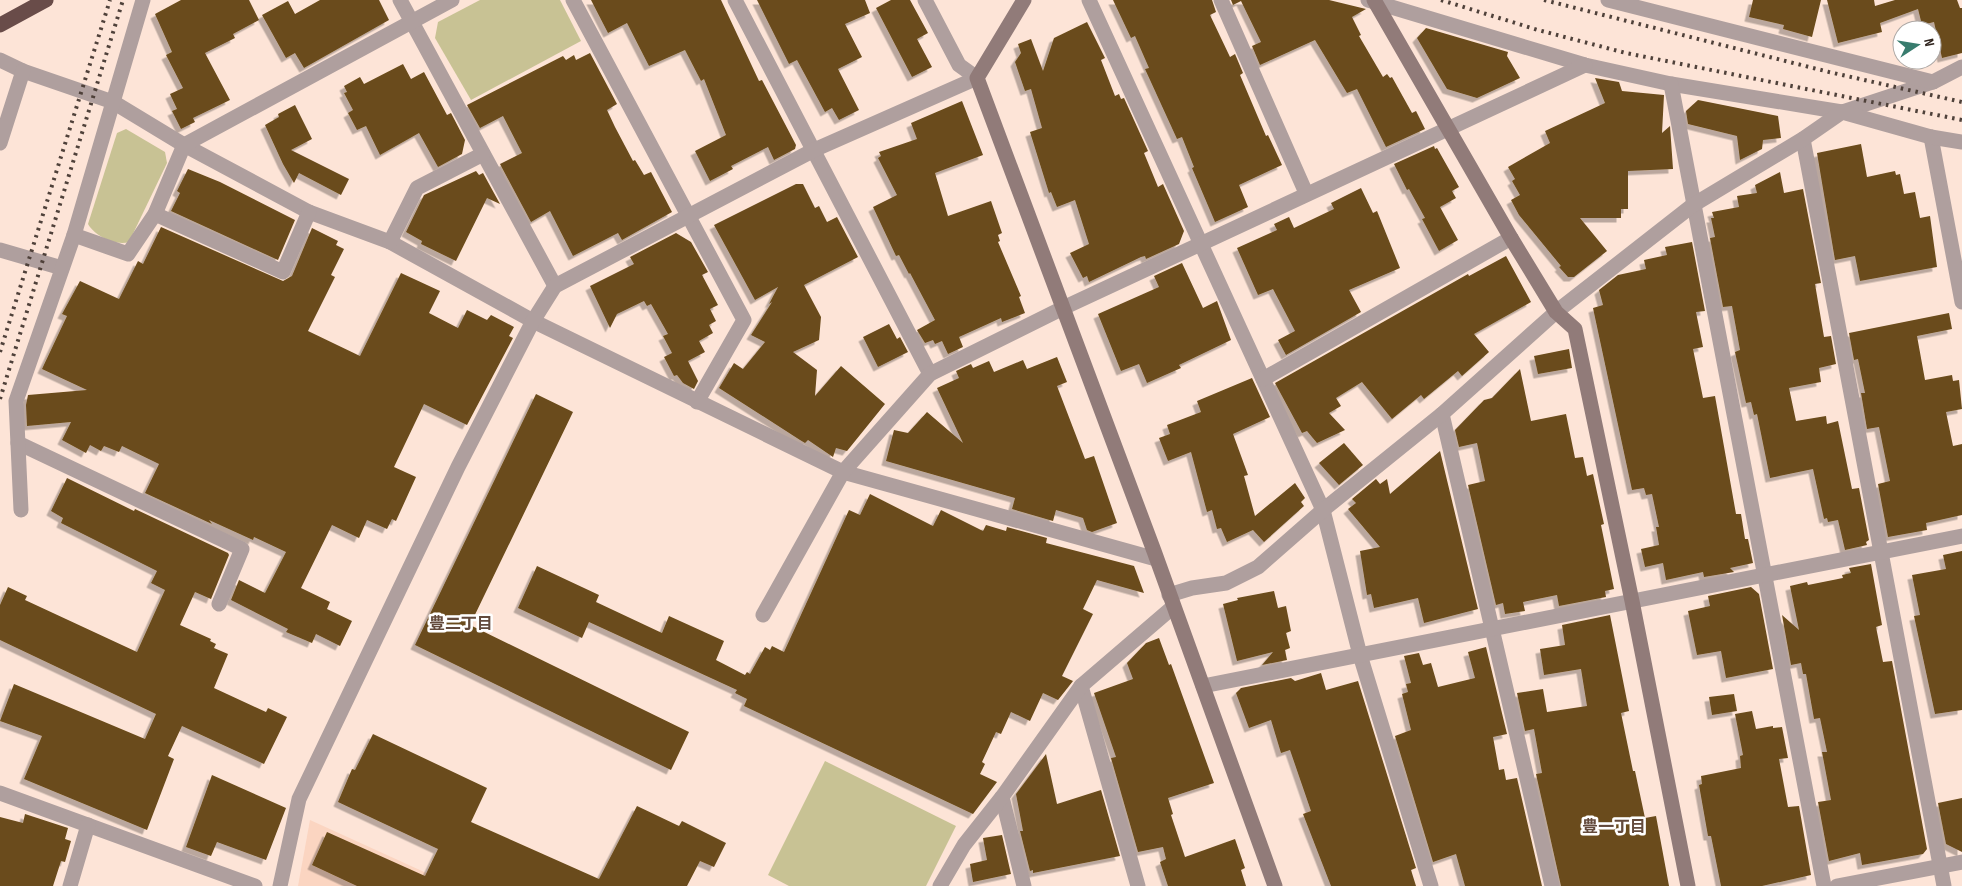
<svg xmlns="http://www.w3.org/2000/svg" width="1962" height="886" viewBox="0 0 1962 886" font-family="'Sofia Sans Condensed','Noto Sans JP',sans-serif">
<defs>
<filter id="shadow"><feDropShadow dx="-4.5" dy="4.5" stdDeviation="0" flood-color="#0004"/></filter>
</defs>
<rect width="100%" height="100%" fill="#fde4d7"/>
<!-- built -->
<path fill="#fbd5c1" d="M310,820L455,886H298Z"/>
<!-- green -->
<g fill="#c8c294">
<path d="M480,0H560L581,41L471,100L435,38L438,22Z"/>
<path d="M126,129L165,152L167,163L129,242C115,246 95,236 88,224L117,133Z"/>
<path d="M825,761L956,826L926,886H789L768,875Z"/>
</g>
<!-- building -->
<g fill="#6a4b1a" filter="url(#shadow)">
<path d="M181,0H249L259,20L233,34L235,38L205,53L230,100L193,118L195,122L181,129L172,111L177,109L170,94L183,88L166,55L172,52L155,14Z"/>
<path d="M320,0H379L389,20L304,68L295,53L286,58L262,15L288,1L295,14Z"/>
<path d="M591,0H721L759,81L762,80L796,145L795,149L774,160L768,147L731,166L733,169L710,181L695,151L726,135L704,79L701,81L685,50L649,66L627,23L608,33Z"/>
<path d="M757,0H865L870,13L845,24L862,57L838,69L859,110L839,120L832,108L825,112L797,60L789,64Z"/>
<path d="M891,0H910L928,33L917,39L932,67L912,77L876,8Z"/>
<path d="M1113,0H1212L1216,12L1210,15L1230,57L1235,54L1243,73L1240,75L1266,136L1268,135L1282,165L1239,185L1248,207L1215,222L1192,168L1194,167L1182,137L1177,139L1145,69L1149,68L1135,36L1131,38Z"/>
<path d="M1231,0H1329L1366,9L1352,17L1361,35L1359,36L1383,77L1387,74L1390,78L1392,77L1412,113L1416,111L1425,129L1386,147L1357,89L1347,93L1315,40L1260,65L1252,46L1261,42L1241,1L1233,5Z"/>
<path d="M1753,0H1821L1812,37L1783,29L1784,25L1749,17Z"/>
<path d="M1827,0H1874L1875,6L1895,0H1957L1960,8H1962V53L1942,58L1934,22L1922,25L1918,9L1880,23L1882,32L1838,43Z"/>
<path d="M1087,22L1105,58L1101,60L1115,96L1119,94L1121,99L1124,98L1148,151L1144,153L1158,187L1163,184L1184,231L1179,244L1146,259L1145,256L1141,257L1089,282L1087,276L1083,278L1070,253L1089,244L1075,200L1057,207L1051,192L1049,193L1030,132L1042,128L1031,89L1025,91L1015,62L1021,53L1018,44L1031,39L1043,71L1054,38Z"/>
<path d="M1426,28L1508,52L1507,56L1520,78L1477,98L1447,89L1417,38Z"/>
<path d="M590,53L617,104L607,110L615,127L633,161L635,160L644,175L651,172L672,212L622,240L618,233L573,256L550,211L531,222L500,164L522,153L503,116L480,128L467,105L563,56L566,60L574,55L576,60Z"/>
<path d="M403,64L411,79L424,72L447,115L451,113L465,140L462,154L438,167L419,133L380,155L366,126L357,130L348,113L353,110L344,93L347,92L344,86L360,77L364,84Z"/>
<path d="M1595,78L1619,82L1622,91L1664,95L1662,133L1670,126L1673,169L1628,171V209H1621V218H1580L1607,251L1574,277H1568L1559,267L1561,266L1519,215L1511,200L1520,195L1512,181L1515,179L1508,167L1550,143L1545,131L1605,103Z"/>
<path d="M1698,100L1778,116L1781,138L1763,140L1762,149L1740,160L1737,136L1688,124L1686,111Z"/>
<path d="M962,101L983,155L935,173L948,216L991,201L1002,233L998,235L1000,241L998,242L1021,296L1019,297L1025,313L1002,322L1001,318L959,337L963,347L948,354L942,341L935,344L933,340L925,343L917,330L935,320L910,273L909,274L899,255L896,256L873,207L897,195L878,158L881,156L879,152L917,139L911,123Z"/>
<path d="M295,105L312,139L291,150L349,179L341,195L299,173L294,183L283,164L265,125L279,117L278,114Z"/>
<path d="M1861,144L1867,177L1895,171L1896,175L1900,174L1904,194L1915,192L1920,218L1930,216L1937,267L1860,281L1855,256L1835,260L1817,153Z"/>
<path d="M1434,146L1435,149L1437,148L1459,187L1452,191L1456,198L1440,207L1458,240L1439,251L1422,219L1425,218L1409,189L1407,190L1394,164Z"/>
<path d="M188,169L220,182L295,220L278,260L171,211L180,193L177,191Z"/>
<path d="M476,171L479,175L483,173L500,204L487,198L456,261L421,244L422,241L406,232L424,195Z"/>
<path d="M1780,172L1784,193L1803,189L1821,283L1815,284L1824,337L1831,336L1836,364L1819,368L1821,382L1789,388L1796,421L1826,416L1827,424L1838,421L1852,489L1859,488L1869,540L1866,542L1867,545L1845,550L1838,520L1828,522L1827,518L1824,519L1813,469L1770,478L1757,414L1754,415L1751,402L1746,403L1735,352L1740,350L1732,306L1723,307L1710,238L1715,237L1711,218H1714L1712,212L1739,207L1737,196L1757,193L1755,185Z"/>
<path d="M796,184H803L815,208L819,206L827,222L837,217L858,257L804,285L821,317L819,340L793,352L817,370L815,396L841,366L885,404L847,451L836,448L833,457L808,440L805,443L800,440L719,388L734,363L743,369L765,342L751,335L772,302L769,304L778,287L755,300L714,225Z"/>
<path d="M1361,188L1373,213L1377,211L1400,268L1349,290L1361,312L1286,355L1278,340L1295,331L1273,289L1258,295L1237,248L1277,230L1274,224L1289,217L1294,228L1334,209L1331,203Z"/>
<path d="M161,227L283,281L292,276L312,228L338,241L336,245L344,249L331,275L335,277L308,331L360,356L401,273L440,291L429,313L458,328L467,310L487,320L491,315L514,327L509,336L513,338L467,425L424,404L394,467L416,477L396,521L392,519L387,529L367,520L359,538L332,525L301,588L330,602L327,609L352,621L340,646L316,634L312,643L286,632L288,629L231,600L239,580L265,593L286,552L254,537L253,540L209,520L212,524L145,493L159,464L122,446L119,452L104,446L101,451L90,445L86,453L62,440L71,422L27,426L26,405L28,395L87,390L42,369L67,316L62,314L80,281L119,299L138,261L143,264Z"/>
<path d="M676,233L691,242L708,272L702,275L718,305L710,309L716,321L709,325L713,333L699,341L705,352L688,361L698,381L694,389L683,383L677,375L674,376L664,357L672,353L663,336L668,334L651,304L647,306L644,301L617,314L610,328L590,286L634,264L630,257Z"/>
<path d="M1692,242L1705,311L1696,312L1703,347L1693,349L1703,398L1715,396L1736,514H1741L1745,539H1748L1753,563L1730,568L1734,572L1704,577L1703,572L1666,580L1663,563L1645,567L1641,549L1659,545L1656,527H1659L1652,494L1646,495L1644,488L1632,490L1593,308L1603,305L1599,290L1618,275L1646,269L1644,260L1667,255L1665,247Z"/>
<path d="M1506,256L1531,302L1474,334L1489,352L1462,376L1458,371L1424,399L1421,395L1392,419L1362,382L1336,398L1341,406L1329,413L1345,430L1317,443L1307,431L1302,433L1275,383L1468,274L1469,276Z"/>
<path d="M1182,263L1203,308L1217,301L1231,340L1179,365L1181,368L1147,383L1139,364L1121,371L1098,314L1159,287L1154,276Z"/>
<path d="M1949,313L1952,329L1917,336L1925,380L1952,375L1953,381L1959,380L1962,409L1946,412L1953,446L1962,444V515L1926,523L1927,530L1888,537L1878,484L1890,481L1879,427L1867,429L1861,393H1865L1858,359L1854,360L1849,333Z"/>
<path d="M889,324L897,339L900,337L908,352L878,367L863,337Z"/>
<path d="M1569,349L1572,368L1538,374L1534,356Z"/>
<path d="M1057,357L1067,382L1057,386L1085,459L1094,456L1117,523L1092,532L1087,530L1083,518L1056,510L1053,521L1012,509L1015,498L886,461L894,430L908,433L927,412L963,443L937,388L959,378L956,371L971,364L973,368L989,361L994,372L1023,360L1027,369Z"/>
<path d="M1520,369L1531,421L1566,414L1575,458L1583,457L1587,476L1593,474L1604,524L1601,525L1614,589L1605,591L1606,597L1559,606L1557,595L1523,602L1525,611L1505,614L1503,603L1496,605L1468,485L1485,481L1477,443L1459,447L1455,430L1484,400L1492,398Z"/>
<path d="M1252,378L1270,417L1233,434L1248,475L1244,476L1255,516L1295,483L1305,498L1301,502L1304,506L1264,542L1253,530L1227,542L1221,528L1217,529L1212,510L1207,512L1191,452L1168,461L1159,438L1170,434L1167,425L1201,412L1197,401Z"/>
<path d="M536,394L573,412L470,625L689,732L671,770L415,645Z"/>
<path d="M1344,443L1363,465L1339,485L1319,463Z"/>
<path d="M1440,451L1478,609L1424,623L1418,598L1374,608L1371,594L1367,595L1360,551L1380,547L1348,509L1356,503L1352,499L1376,479L1380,484L1387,479L1390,494Z"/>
<path d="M67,478L134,511L135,509L228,553L229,555L211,599L195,592L180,625L211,639L210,641L216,644L214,648L228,654L214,688L266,712L268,708L287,717L264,764L182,726L168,756L174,759L147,830L24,779L42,736L0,721L14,684L145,739L156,714L0,640V605L8,587L27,596L25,600L137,652L165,590L151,583L157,571L61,523L63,518L51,511Z"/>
<path d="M870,494L933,526L941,510L983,531L986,525L1006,531L1007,527L1047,538L1046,543L1134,566L1144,593L1097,580L1083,609L1093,614L1062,676L1073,681L1058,700L1043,693L1030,721L1011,712L1001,734L996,732L982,762L985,764L980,774L997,782L973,814L744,706L747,699L735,693L737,690L589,622L582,638L518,608L537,566L599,595L596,602L662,633L669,616L724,641L716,660L745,675L747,672L750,674L765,647L770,650L772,646L784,652L849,510L860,515Z"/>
<path d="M1962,551V710L1935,714L1914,616L1920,615L1912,575L1946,569L1943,555Z"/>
<path d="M1871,564L1882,625L1876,627L1883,662L1892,661L1927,849L1923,854L1862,865L1860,853L1829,861L1818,802L1831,800L1822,752H1827L1820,718L1814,719L1806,674H1803L1801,663L1791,665L1782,615L1799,630L1790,586L1807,582L1808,585L1843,578L1842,575L1851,573L1849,568Z"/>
<path d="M1751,587L1759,594L1773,669L1726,678L1721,651L1697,655L1688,611L1710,606L1708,596Z"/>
<path d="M1274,591L1278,608L1286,606L1291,631L1286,633L1290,648L1285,650L1287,660L1262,665L1273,652L1237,661L1223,604L1238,600L1237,598Z"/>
<path d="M1610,615L1629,711L1621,713L1633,771H1635L1645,818L1656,816L1669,886H1561L1536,774L1542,773L1534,729L1525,731L1517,693L1543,689L1547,712L1587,706L1581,669L1544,675L1540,649L1565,645L1562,625Z"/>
<path d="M1159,638L1169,665L1171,664L1214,783L1168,798L1173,814L1171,815L1185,857L1235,839L1245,868L1241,870L1246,886H1168L1160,862L1166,859L1163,847L1138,852L1111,758L1116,757L1094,693L1133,679L1127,663L1146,643Z"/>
<path d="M1486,647L1507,734L1493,737L1499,770L1504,769L1506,780L1517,778L1542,886H1465L1456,854L1433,862L1395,736L1411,730L1402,694L1408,692L1406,684L1411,683L1404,656L1419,653L1423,665L1431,663L1438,687L1475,678L1468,652Z"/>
<path d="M1321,673L1326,690L1358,681L1416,868L1411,870L1416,886H1331L1303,814L1311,811L1290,750L1281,753L1271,720L1249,728L1236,693L1241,688L1291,678L1295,681Z"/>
<path d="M1734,694L1737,711L1712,715L1709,697Z"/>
<path d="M1752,711L1756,729L1773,726V728L1782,727L1788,758L1779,759L1788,807L1799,806L1811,875L1762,886H1721L1711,836H1708L1699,785L1702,784L1701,776L1741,768L1740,756L1743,755L1735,714Z"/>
<path d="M373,734L487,788L471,822L599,879L637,806L679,826L682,821L726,843L714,867L700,861L687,886H357L312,865L327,832L425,876L438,849L338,802L352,769L355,770Z"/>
<path d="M1046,754L1057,804L1101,790L1120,856L1033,873V870L1030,871L1020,831H1023L1016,794Z"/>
<path d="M212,775L286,808L266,860L217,842L211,856L186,847Z"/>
<path d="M1962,798V852L1946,844L1938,803Z"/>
<path d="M25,814L68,828L65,839L71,841L65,862L61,861L53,886H0V817L23,823Z"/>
<path d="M1002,835L1011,874L973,882L970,864L987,860L983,838Z"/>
</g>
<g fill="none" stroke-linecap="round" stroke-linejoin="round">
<!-- street -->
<g stroke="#af9f9e" stroke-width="15">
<path d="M400,0L555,286"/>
<path d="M573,0L744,320L697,402"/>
<path d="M735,0L930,374"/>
<path d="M925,0L959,65L977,78"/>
<path d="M1089,0L1323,510L1360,655L1431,886"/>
<path d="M1221,0L1306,193"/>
<path d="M1368,0L1585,65L1671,84L1842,112L1933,82L1962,67"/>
<path d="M1608,0L1933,82"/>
<path d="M0,60L23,71L113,102L184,145L309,212L390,242L533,321L843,472L1156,559"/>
<path d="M1671,84L1824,886"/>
<path d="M1931,137L1962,302"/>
<path d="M1803,139L1944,886"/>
<path d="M0,143L23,71"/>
<path d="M155,214L283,272L309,212"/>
<path d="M74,235L128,254L155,214L184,145L452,0"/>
<path d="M390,242L417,188L483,154"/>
<path d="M0,250L62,268"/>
<path d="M1263,379L1511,238"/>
<path d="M1442,414L1552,886"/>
<path d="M18,443L242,549L219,604"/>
<path d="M21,510L16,401L74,235L143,0"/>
<path d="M1169,595L1192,588L1226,583L1258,567L1323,510L1442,414L1556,312L1693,205L1803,139L1842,112L1931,137L1962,142"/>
<path d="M763,615L843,472L930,374L1063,308L1585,65"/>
<path d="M1081,686L1138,886"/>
<path d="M1203,686L1962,536"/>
<path d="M0,793L255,886"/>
<path d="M1002,797L1024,886"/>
<path d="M70,886L88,825"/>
<path d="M280,886L299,799L458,467L533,321L555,286L814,150L977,78"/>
<path d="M940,886L964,845L1002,797L1081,686L1173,607"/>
<path d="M1837,886L1962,862"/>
</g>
<!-- secondary -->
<g stroke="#917b79" stroke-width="15">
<path d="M1024,0L977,78L1154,551L1275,886"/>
<path d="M1374,0L1511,238L1556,312L1575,329L1632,601L1688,886"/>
</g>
<!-- highway -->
<path stroke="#694c49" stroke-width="15" d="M0,25L46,0"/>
<!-- rail -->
<g stroke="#4f413a" stroke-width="4" stroke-dasharray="2.5 5" stroke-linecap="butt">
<path d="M1441,0L1538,30L1626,53L1962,120"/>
<path d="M1544,0L1829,72L1962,102"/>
<path d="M0,352L110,0"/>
<path d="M0,399L123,0"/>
</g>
</g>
<g text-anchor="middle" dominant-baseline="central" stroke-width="5" stroke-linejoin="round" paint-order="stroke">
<!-- neighbourhood labels -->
<g font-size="16" font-weight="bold" fill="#634a3c" stroke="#fff">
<text x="461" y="624">豊二丁目</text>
<text x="1614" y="827">豊一丁目</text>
</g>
</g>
<!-- north arrow -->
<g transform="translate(1917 45) rotate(78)"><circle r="24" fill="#ffffff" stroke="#ada8a5"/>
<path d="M0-4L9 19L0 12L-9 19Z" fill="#387c6e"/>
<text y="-8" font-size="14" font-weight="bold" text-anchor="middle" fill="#31251f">N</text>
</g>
</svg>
